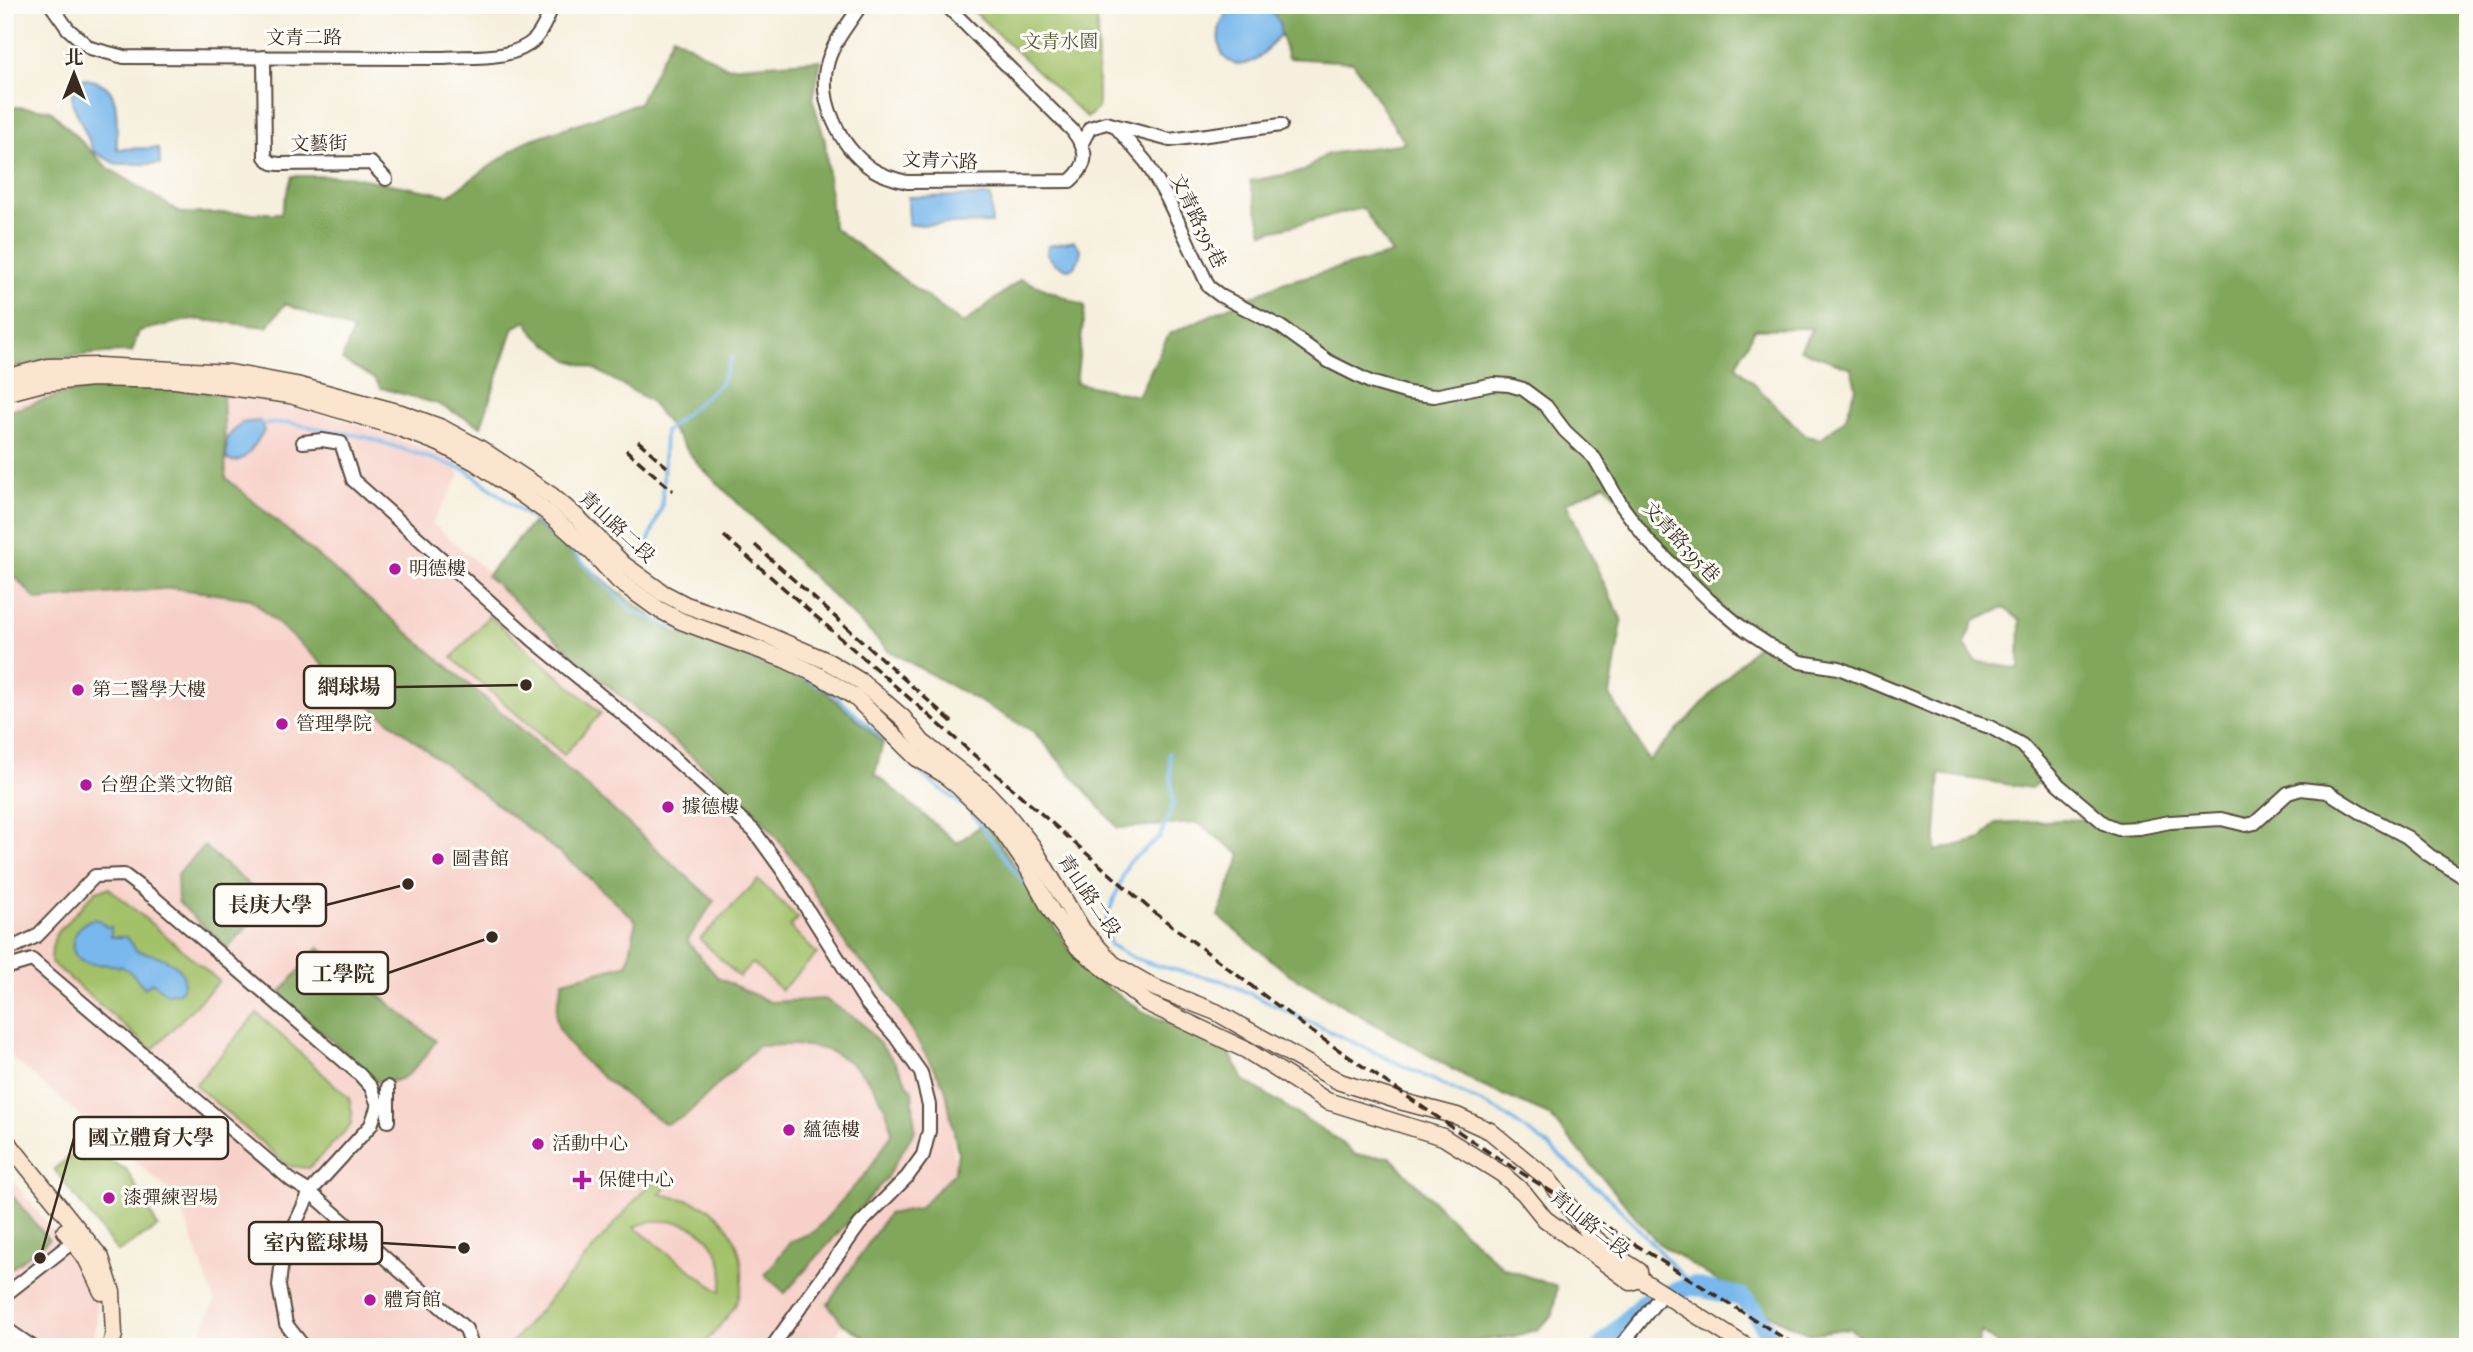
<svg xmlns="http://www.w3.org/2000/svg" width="2473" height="1352" viewBox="0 0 2473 1352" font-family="'IM FELL French Canon','Noto Serif TC',serif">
<rect width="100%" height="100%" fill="#fdfcf7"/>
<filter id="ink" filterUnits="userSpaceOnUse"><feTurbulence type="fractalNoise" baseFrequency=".0143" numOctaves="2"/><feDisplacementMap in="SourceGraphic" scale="14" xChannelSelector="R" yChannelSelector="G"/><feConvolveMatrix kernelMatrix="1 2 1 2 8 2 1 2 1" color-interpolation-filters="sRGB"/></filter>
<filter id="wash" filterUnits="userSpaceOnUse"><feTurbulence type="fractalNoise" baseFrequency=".00686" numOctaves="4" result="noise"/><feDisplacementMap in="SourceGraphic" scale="28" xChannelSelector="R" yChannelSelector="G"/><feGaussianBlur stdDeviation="1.57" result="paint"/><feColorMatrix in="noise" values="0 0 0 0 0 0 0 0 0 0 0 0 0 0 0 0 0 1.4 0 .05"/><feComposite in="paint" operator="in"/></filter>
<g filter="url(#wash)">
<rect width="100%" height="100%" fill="#f6efdd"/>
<!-- built -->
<g fill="#f7d1c9">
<path d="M67,387L227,392L343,419L454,460L460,476L432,523L768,819L853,949L947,1084L955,1167L836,1334L856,1347H193L215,1302L177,1197L5,1052V406Z"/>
<path d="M5,1171L84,1269L97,1290L96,1328L92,1347H5Z"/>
</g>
<!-- green -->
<g fill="#a2c169" stroke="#6e7644" stroke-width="2" fill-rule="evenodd">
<path d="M967,5H1097L1098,108L1087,118Z"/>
<path d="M489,616L601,713L564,755L452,658Z"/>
<path d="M758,880L798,918L790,927L817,954L781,990L753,963L739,977L700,939Z"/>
<path d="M109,888L219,981L152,1050L51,962L52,947L56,934L96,891Z"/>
<path d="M257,1013L349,1098L352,1111L351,1125L309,1168L289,1166L195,1085Z"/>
<path d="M90,1152L126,1169L158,1227L118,1252L54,1169L70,1157Z"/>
<path d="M658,1174L669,1183L660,1194C678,1198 701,1201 716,1214C741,1236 751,1280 733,1309C724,1322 712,1334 702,1347H508ZM651,1221C662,1221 674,1220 685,1224C714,1234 729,1263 720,1292L634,1227Z"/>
</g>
<!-- forest -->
<g fill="#81a75d" stroke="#5e683e" stroke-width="2" fill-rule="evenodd">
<path d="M1099,5H1179L1098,18Z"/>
<path d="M1272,5H2468V1347H2001L1981,1332L1977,1347H1870L1850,1328L1810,1334L1777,1319L1658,1243L1549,1115L1482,1086L1287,973L1218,916L1241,855L1198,823L1118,828L1034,732L889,651L698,464L650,401L593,368L569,360L535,335L527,321L514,327L481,426L438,404L381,388L375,379L342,360L353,330L285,304L267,327L193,319L139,331L132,352C88,352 48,359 5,369V106L50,110L107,167L181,213H281L292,176H348L449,195L526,141L639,103L673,36L727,67L821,60L813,100L825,141L833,227L963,324L1021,279L1085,306L1076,383L1138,396L1169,334L1282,283L1392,254L1363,208L1263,233L1250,181L1304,171L1327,154L1405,143L1353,62L1288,58ZM1812,328L1800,350L1851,368L1856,388L1845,419L1820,439L1806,436L1736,366L1755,329ZM1605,484L1711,608L1760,642L1649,761L1610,695L1622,621L1566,503ZM2004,608L2020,620L2019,669L1975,661L1964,644L1974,621ZM1940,774L2031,788L2046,778L2091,819L1996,823L1982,839L1935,851Z"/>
<path d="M116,384L223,394L226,478L553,756L714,901L687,941L718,978L770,1002L825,999L861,1022L894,1061L912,1091L915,1130L885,1180L785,1293L765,1275L790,1242L815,1231L868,1171L892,1133C887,1098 863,1065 829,1051C807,1043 781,1045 758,1046L685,1116L665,1124C637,1104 560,1053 556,1018C555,1007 561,992 563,981L628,964L636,921L576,866L362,700L251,599L173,588L37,600L13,575L5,573V413L66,393Z"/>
<path d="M533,522L620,593L674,632L764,663L819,686L883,742L875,774L957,843L986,822L1073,955L1104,985L1144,1012L1227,1048L1244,1080L1334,1137L1356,1155L1390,1157L1465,1233L1504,1268L1557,1287L1553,1315L1538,1329L1512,1337L1419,1347H881L843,1324L828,1304L888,1214L919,1208L954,1173L958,1153L945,1087L892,998L881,983L848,948L796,863L753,808L598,677L487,576Z"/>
<path d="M204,846L269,902L227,949L178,902L177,875Z"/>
<path d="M319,947L436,1041C419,1063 409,1085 378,1082L279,994Z"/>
<path d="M5,1187L49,1240L5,1273Z"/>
</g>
<!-- water -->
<g fill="#78b8ec" stroke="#5a7185" stroke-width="2">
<path d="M1236,5H1267L1280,23V35C1272,43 1262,58 1251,62C1222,74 1211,39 1224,17C1227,13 1232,9 1236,5Z"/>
<path d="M73,78C125,78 115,109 117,149L159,148L160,164H116L94,152L72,102Z"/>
<path d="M991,196L992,223L909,225L908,197Z"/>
<path d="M1074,241L1081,250L1079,259L1073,268L1067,269L1054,263L1047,254L1048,246Z"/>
<path d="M260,421L264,431C255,443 245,467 227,460V438L241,423Z"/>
<path d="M93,919L101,921L106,927H111V937H127L137,951C155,954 196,965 180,992L167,994L152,982L145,988C139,982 133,973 126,969C110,959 78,973 73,949C72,943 73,938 76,933C80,926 85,921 93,919Z"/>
</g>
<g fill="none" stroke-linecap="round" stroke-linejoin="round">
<!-- stream -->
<g stroke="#78b8ec" stroke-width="3.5">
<path d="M258,424L289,423L366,437L466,470L560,540L632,611L804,678L831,692L925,777L969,810L1038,902"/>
<path d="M642,558L662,506L665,432L721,383L732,357"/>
<path d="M1169,753L1173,805L1160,837L1128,863L1105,922L1110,945L1134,958L1158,966L1223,981L1497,1110L1545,1143L1612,1201L1692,1286"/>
</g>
<!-- river -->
<path stroke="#78b8ec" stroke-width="19" d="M1601,1347L1644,1303L1692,1286L1741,1297L1754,1309L1776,1347"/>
</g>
</g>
<g filter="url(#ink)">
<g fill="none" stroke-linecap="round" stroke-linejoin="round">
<!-- street casing -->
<g stroke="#57483b" stroke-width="16">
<g id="street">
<path d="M51,5L68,29L90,48L124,57L444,58C471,56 514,61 535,39C543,30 548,17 553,5"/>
<path d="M861,5C850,22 834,41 828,61C816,99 840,147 872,169C883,176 894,179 907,182L1070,181C1090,163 1088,151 1072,130L946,5"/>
<path d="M264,57L265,157L272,163L279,164L371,163L386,179"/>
<path d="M1116,127L1146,162L1167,198L1209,287L1221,296L1281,327L1328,361L1370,382L1408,393L1434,396L1494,384L1509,385L1523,389L1546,406L1565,431L1595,459L1622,506L1648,541L1709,600L1740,626L1775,649L1800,662L1839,668L1960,718L1990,727L2022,745L2059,785L2104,823L2118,829L2139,828L2170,822L2221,819L2246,825L2255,823L2288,793L2301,789L2328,792L2365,815L2407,837L2429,855L2468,880"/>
<path d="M1082,143L1090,128L1106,123L1170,140L1281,125"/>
<path d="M303,442L322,440L341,443L353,480L533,640L645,732L754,831L783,871L867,1004L895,1036L921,1073L929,1105V1131L923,1155L907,1177L860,1224L772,1347"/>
<path d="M5,951L37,936L95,876L124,875L157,900L359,1074L371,1087L378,1105L371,1125L310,1192L283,1250L279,1286L286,1324L304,1347"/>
<path d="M5,968L32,960L292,1181L310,1192L466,1329L471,1343L469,1347"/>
<path d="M388,1087V1121"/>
<path d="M5,1295L79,1237"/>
<path d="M5,1328L33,1347"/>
<path d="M1620,1347L1663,1293"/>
</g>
</g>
<!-- secondary casing -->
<g stroke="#57483b" stroke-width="19">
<g id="secondary">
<path d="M5,378L48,367L99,366L230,373L296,385L401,413L442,428L479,448L552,496L578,518L624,565L663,593L686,605L741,624L825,660L860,681L880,698L903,718L922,742L985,791L1005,812L1032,846L1083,931L1113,964L1155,988L1216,1012L1340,1082L1396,1100L1457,1116L1490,1131L1548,1179L1590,1234L1616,1256L1639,1271L1640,1279"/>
<path d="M5,393L43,383L92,378L175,380L290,395L397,427L439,443L475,462L547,512L592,552L619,581L658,609L681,621L784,659L820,676L855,697L917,758L942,773L958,786L1000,827L1025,863L1052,912L1078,947L1147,1003L1246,1050L1327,1101L1443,1137L1502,1174L1524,1193L1545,1219L1631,1282L1640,1279"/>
<path d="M5,1139L101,1258L112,1292L114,1335L110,1347"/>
<path d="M65,1231L87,1260L102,1292"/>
<path d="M1640,1279L1747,1347"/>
</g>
</g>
<!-- street -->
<use href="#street" stroke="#fff" stroke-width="12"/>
<!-- secondary -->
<use href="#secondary" stroke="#fce5cf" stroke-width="16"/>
<!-- rail -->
<g stroke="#3b2a1e" stroke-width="3.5" stroke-dasharray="10 5" stroke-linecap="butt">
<path d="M638,441L667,467"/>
<path d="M626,450L673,491"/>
<path d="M724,536L1150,909L1311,1031L1490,1153L1798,1347"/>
<path d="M755,545L952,722"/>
</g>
</g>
</g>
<!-- markers -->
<g fill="#b5179e" stroke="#fdfcf7" stroke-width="2.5">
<circle cx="395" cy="569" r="7"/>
<circle cx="78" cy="690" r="7"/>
<circle cx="282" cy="724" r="7"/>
<circle cx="86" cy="785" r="7"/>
<circle cx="668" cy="807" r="7"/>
<circle cx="438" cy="859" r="7"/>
<circle cx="789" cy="1130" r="7"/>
<circle cx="538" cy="1144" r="7"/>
<path d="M578.5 1169.5h7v7h7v7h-7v7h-7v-7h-7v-7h7z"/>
<circle cx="109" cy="1198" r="7"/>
<circle cx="370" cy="1300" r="7"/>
</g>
<g text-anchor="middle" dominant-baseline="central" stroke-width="6" stroke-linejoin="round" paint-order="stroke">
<!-- street labels -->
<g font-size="19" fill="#3b2a1e" stroke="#fdfcf7">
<text x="304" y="38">文青二路</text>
<text transform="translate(319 144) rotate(-1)">文藝街</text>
<text transform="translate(940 161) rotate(2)">文青六路</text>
<text transform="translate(1198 221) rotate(64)">文青路395巷</text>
<text transform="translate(617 527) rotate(43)">青山路二段</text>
<text transform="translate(1681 542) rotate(47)">文青路395巷</text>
<text transform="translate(1089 896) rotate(56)">青山路二段</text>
<text transform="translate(1590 1224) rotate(39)">青山路二段</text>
</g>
<!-- park labels -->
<g font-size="19" fill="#5a5734" stroke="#fdfcf7">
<text x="1060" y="42">文青水園</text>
</g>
<!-- poi labels -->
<g font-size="19" fill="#3b2a1e" stroke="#fdfcf7" text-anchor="start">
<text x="409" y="569">明德樓</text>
<text x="92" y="690">第二醫學大樓</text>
<text x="296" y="724">管理學院</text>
<text x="100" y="785">台塑企業文物館</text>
<text x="682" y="807">據德樓</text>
<text x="452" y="859">圖書館</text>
<text x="803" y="1130">蘊德樓</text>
<text x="552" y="1144">活動中心</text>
<text x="598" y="1180">保健中心</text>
<text x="123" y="1198">漆彈練習場</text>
<text x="384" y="1300">體育館</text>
</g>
</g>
<!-- callouts -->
<path fill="none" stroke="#3b2a1e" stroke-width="2.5" d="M526 685L395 687M408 884L326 905M492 937L388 973M40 1258L74 1138M464 1248L382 1243"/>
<g fill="#3b2a1e" stroke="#fdfcf7" stroke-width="2.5">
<circle cx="526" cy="685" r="7"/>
<circle cx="408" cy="884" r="7"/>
<circle cx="492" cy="937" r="7"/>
<circle cx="40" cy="1258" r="7"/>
<circle cx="464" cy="1248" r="7"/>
</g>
<g fill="#fdfcf7" stroke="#3b2a1e" stroke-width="2.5">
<rect x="304" y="666" width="91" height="42" rx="7"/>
<rect x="214" y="884" width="112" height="42" rx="7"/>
<rect x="297" y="952" width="91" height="42" rx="7"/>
<rect x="74" y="1117" width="154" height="42" rx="7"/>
<rect x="249" y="1222" width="133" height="42" rx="7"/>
</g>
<g font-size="21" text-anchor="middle" font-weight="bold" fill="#3b2a1e">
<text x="349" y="694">網球場</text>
<text x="270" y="912">長庚大學</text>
<text x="343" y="981">工學院</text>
<text x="151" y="1145">國立體育大學</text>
<text x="316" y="1250">室內籃球場</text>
</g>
<!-- margin -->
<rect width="2473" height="1352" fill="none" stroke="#fdfcf7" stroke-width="28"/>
<!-- north arrow -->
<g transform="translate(74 74)" stroke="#fdfcf7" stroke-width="5" paint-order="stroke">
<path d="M0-5L12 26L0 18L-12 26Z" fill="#3b2a1e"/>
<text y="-10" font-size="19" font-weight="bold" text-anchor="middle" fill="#3b2a1e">北</text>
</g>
</svg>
